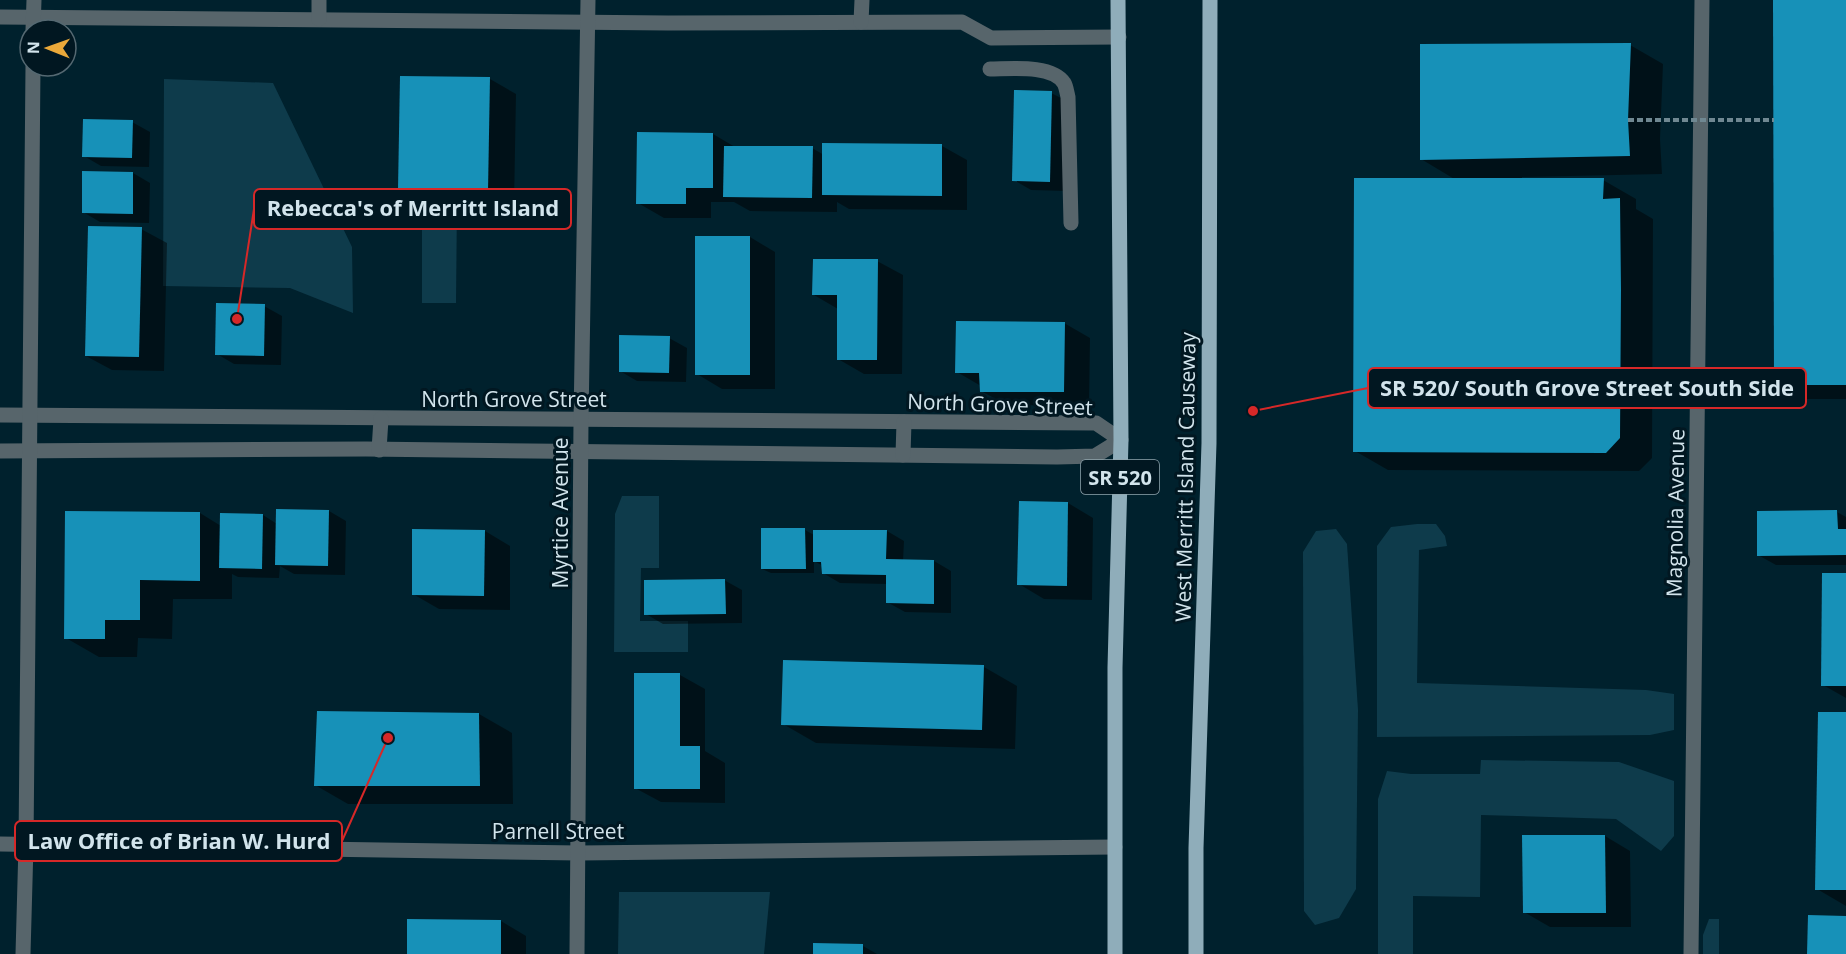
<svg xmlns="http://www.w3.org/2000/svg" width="1846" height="954" viewBox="0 0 1846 954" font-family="'Open Sans',sans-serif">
<rect width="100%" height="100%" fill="#00212d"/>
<!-- green -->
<g fill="#0e3b4b">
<path d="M164,79L273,83L352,247L353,313L290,288L163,286Z"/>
<path d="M422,202H457L456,303H422Z"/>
<path d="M622,496H659V568H641L640,621H688V652H614L615,514Z"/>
<path d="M1417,524H1436L1445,536L1447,546L1419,550L1417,683L1646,690L1674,694V730L1650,735L1377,737V546L1391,527Z"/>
<path d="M1336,529L1347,544L1358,710L1356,889L1339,918L1315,925L1304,911L1303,552L1316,531Z"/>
<path d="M1481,760L1619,762L1674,781V836L1661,851L1616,819L1481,815L1480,897L1413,896V954H1378V799L1387,771L1411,774H1480Z"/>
<path d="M619,892H770L764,954H618Z"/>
<path d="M1709,919H1719V954H1703V935Z"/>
</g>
<!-- shadow -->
<g fill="#0007">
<path d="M1774,0H1846V399H1801L1776,384Z"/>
<path d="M1630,45L1663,64L1660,139L1662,174L1522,177V180H1603L1636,199V209L1653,219L1652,458L1639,471L1388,470L1355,451L1456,180L1421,159Z"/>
<path d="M402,77L490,79L516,94L514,205L425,203L400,189Z"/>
<path d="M1051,93L1069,102L1067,191L1031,190L1014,180Z"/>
<path d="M132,122L150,132L149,167L101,166L84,156Z"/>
<path d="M713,134L735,147L812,148L824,155L942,146L967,160V210L849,209L837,202V212L750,211L734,202H711V218H664L638,203Z"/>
<path d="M133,173L150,183L149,223L100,222L83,212Z"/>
<path d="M141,229L167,243L164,371L112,370L86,356Z"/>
<path d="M750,237L775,252V389H722L697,374Z"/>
<path d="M877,261L903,275L902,374H864L838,359V309L814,295Z"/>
<path d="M264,306L282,316L281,365L234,364L217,354Z"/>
<path d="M1064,323L1090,338L1089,406L1007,405L981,391V386L957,372Z"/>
<path d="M669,338L687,348L686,382L637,381L620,371Z"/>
<path d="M1068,503L1093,518L1092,600L1044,599L1019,584Z"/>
<path d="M278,511H329L346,521L345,575L294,574L280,566L279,578L238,577L232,574V599H173L172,639L138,638L137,657H99L66,638L200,513L221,526L222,515H263L277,524Z"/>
<path d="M1837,512L1846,517V565H1776L1758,555Z"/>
<path d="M763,530H805L814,535L887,531L904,541L903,561H934L951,571V613L905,612L887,602V584L840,583L823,573V566L814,561V573H771L762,569Z"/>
<path d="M485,531L510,546V610L439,609L413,594Z"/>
<path d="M1846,574V698L1823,685Z"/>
<path d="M724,580L742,590V623L663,624L646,614Z"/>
<path d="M784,662L984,667L1017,686L1015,749L816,743L783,724Z"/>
<path d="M680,675L705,689V751L725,763V803L661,802L635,788Z"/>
<path d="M479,714L512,733L513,804H348L315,785Z"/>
<path d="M1846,714V906L1817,889Z"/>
<path d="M1605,836L1630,851L1631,927H1550L1524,912Z"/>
<path d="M501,921L526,936V954H409Z"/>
<path d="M863,946L877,954H815Z"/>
</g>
<!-- building -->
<g fill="#1791b8">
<path d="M1773,0H1846V385H1774Z"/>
<path d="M1631,43L1628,120L1630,156L1420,160V44Z"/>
<path d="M400,76L490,77L488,191L398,189Z"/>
<path d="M1014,90L1052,91L1050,182L1012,181Z"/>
<path d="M83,119L133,120L132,158L82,157Z"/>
<path d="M637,132L713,133V188H686V204H636Z"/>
<path d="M822,143L942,144V196L822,195Z"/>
<path d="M724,146H813L812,198L723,197Z"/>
<path d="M82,171L133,172V214L82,213Z"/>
<path d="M1354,178H1604L1603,199L1620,198L1621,290L1620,438L1606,453L1353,452Z"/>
<path d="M88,226L142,227L139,357L85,356Z"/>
<rect x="695" y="236" width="55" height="139"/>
<path d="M813,259H878L877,360H837V295H812Z"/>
<path d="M216,303L265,304L264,356L215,355Z"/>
<path d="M956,321L1065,322L1064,392H980L979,373H955Z"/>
<path d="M619,335L670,336L669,373L619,372Z"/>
<path d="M1019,501L1068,502L1067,586L1017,585Z"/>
<path d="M276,509L329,510L328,566L275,565Z"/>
<path d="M1837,510L1838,529H1846V555L1757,556V511Z"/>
<path d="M65,511L200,512V581L140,580V620H105V639H64Z"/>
<path d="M220,513L263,514L262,569L219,568Z"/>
<path d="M761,528H805L806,569H761Z"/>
<path d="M412,529L485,530L484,596L412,595Z"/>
<path d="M813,530H887L886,559L934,560V604L886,603V575L822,574L821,562H813Z"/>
<path d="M1822,573H1846V686H1821Z"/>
<path d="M725,579L726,614L644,615V580Z"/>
<path d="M783,660L984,665L982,730L781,725Z"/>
<path d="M634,673H680V746H700V789H634Z"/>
<path d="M317,711L479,713L480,786H314Z"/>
<path d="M1818,712H1846V890H1815Z"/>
<path d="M1522,835H1605L1606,913H1523Z"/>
<path d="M1808,915L1846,916V954H1807Z"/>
<path d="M407,919L501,920V954H407Z"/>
<path d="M813,943L863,944V954H813Z"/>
</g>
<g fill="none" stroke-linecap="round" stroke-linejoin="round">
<!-- minor -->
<g stroke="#57656b" stroke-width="15">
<path d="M0,17L668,23L962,22L991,38L1119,37"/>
<path d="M319,19V0"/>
<path d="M861,22L862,0"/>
<path d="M33,30L34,0"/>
<path d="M990,69C1009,69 1052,64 1064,83C1066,86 1067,93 1068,97L1071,223"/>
<path d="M0,415L1096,423L1121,440L1095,456L1057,457L366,449L0,451"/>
<path d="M379,450L381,419"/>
<path d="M903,455L904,422"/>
<path d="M0,844L579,853L1115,847"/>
<path d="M23,954L26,845L33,66"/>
<path d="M577,954L581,420L588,0"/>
<path d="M1691,954L1702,0"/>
</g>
<!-- major -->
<g stroke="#8fadba" stroke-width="15">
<path d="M1115,954V668L1121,440L1118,0"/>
<path d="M1196,954V848L1209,443L1210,0"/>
</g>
<!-- path-bridge -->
<path stroke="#6f8892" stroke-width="4" stroke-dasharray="6 3" stroke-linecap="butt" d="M1628,120H1774"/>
</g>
<g text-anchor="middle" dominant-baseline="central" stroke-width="6" stroke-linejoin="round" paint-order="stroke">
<!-- shield labels -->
<rect fill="#011721" stroke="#93a6af" stroke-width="1.5" x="1081" y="460" width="78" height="34" rx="4.5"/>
<g font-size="20" font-weight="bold" fill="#d2e4ec">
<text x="1120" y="477">SR 520</text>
</g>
<!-- street labels -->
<g font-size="21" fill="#d2e4ec" stroke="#011721">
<text x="514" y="399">North Grove Street</text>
<text transform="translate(1000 404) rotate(2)">North Grove Street</text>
<text transform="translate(1185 477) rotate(-89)">West Merritt Island Causeway</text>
<text transform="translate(560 513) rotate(-90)">Myrtice Avenue</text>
<text transform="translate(1675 513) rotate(-89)">Magnolia Avenue</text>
<text x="558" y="831">Parnell Street</text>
</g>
</g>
<!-- callouts -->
<path fill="none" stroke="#d62828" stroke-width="2" d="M237 319L254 209M1253 411L1368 388M388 738L342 841"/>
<g fill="#d62828" stroke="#011721" stroke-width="2">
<circle cx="237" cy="319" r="6"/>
<circle cx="1253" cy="411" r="6"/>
<circle cx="388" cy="738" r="6"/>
</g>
<g fill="#011721" stroke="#d62828" stroke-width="2">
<rect x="254" y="189" width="317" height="40" rx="6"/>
<rect x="1368" y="368" width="438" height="40" rx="6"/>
<rect x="15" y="821" width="327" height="40" rx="6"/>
</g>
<g font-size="22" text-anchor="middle" font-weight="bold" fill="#d2e4ec">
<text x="413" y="216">Rebecca's of Merritt Island</text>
<text x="1587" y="396">SR 520/ South Grove Street South Side</text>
<text x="179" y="849">Law Office of Brian W. Hurd</text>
</g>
<!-- north arrow -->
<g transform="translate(48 48) rotate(271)"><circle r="28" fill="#011721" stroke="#556972" stroke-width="1.5"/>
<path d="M0-4.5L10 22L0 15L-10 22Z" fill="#eba93a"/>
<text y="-9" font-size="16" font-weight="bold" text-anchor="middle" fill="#d2e4ec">N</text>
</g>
</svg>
